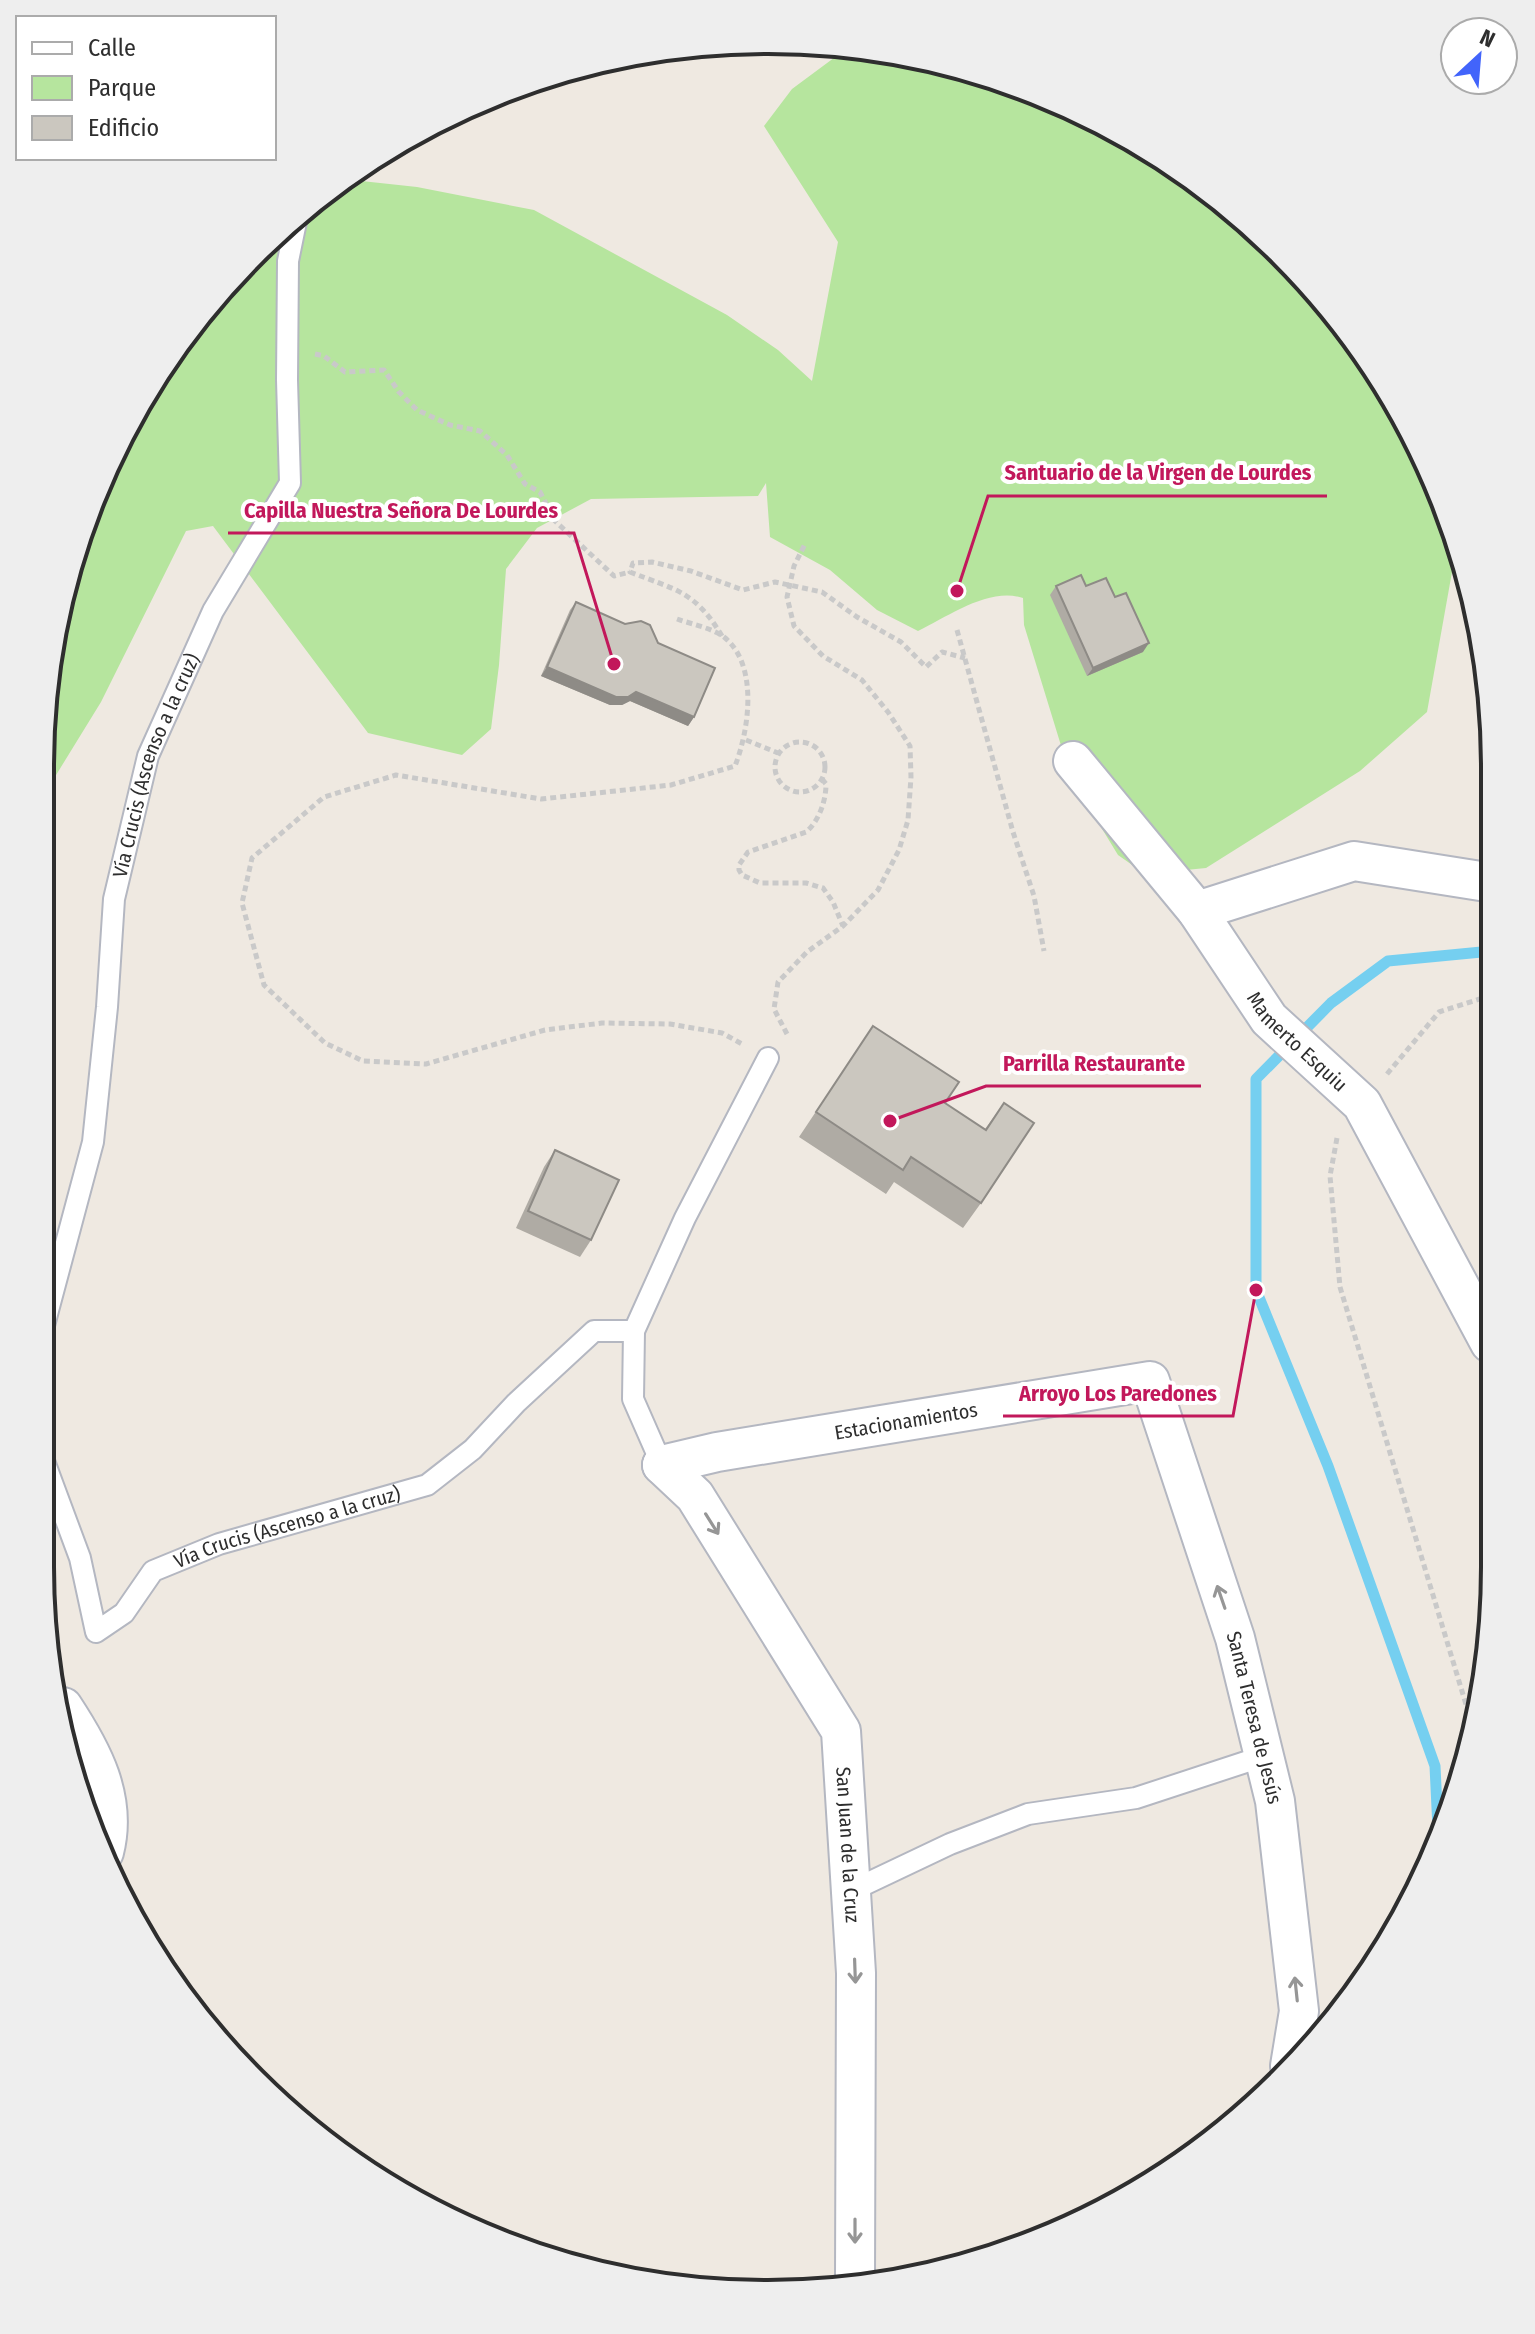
<svg xmlns="http://www.w3.org/2000/svg" width="1535" height="2334" viewBox="0 0 1535 2334" font-family="'Fira Sans Condensed',sans-serif">
<rect width="100%" height="100%" fill="#efe9e1"/>
<!-- green -->
<path fill="#b6e59e" d="M850,46H863L1002,79L1132,138L1248,221L1345,325L1420,446L1457,544L1427,712L1360,771L1206,868L1145,874L1118,855L1071,778L1024,625L1023,598C989,587 949,616 918,631L877,610L830,570L770,537L766,483L758,496L591,499L537,528L506,569L499,665L491,729L462,755L368,733L213,526L186,531L101,702L45,793L46,672L115,446L221,287L325,190L343,179L417,187L534,210L727,315L778,350L812,381L838,242L764,126L792,89Z"/>
<g fill="none" stroke-linecap="round" stroke-linejoin="round">
<!-- stream -->
<path stroke="#75cff0" stroke-width="11" d="M1438,1829L1435,1766L1328,1466L1256,1290V1079L1331,1003L1388,961L1492,951"/>
<!-- lane casing -->
<g stroke="#b4b7c1" stroke-width="24">
<g id="lane">
<path id="s1" d="M42,1333L93,1142L107,1007L114,899L148,756L213,611L290,483L287,380L288,261L297,217"/>
<path id="s2" d="M41,1453L80,1558L96,1632L124,1613L153,1571L219,1544L427,1485L473,1449L516,1403L594,1331H634"/>
<path d="M662,1465L633,1399L634,1331L685,1218L768,1058"/>
<path d="M851,1891L950,1844L1028,1814L1136,1798L1264,1756"/>
</g>
</g>
<!-- street casing -->
<g stroke="#b4b7c1" stroke-width="42">
<g id="street">
<path id="s3" d="M1073,761L1197,911L1269,1019L1362,1104L1490,1343"/>
<path d="M1197,911L1354,861L1493,883"/>
<path id="s4" d="M662,1465L717,1452L1150,1381L1235,1638L1275,1801L1299,2011L1290,2066"/>
<path id="s5" d="M662,1465L695,1496L841,1731L856,1973L855,2279"/>
<path d="M63,1707C92,1751 118,1798 104,1852"/>
</g>
</g>
<!-- path -->
<g stroke="#c9c9c9" stroke-width="5" stroke-dasharray="6 4" stroke-linecap="butt">
<path d="M315,354L324,356L345,372L384,370L399,392L417,410L450,425L480,431L507,455L525,484L540,492L555,521L614,576L630,572"/>
<path d="M677,619C691,624 712,628 724,637C759,665 749,730 735,766L671,785L541,799L396,775L324,797L252,858L242,903L264,985L325,1043L363,1061L426,1064L545,1030L602,1023L670,1024L722,1033L744,1045"/>
<path d="M957,630L1013,832L1034,896L1044,951"/>
<path d="M722,636C695,591 676,590 630,572L633,563L652,562L691,571L743,590L775,582L822,592L857,617L901,642L926,667L942,652L965,658"/>
<path d="M746,740L778,753"/>
<circle cx="800" cy="767" r="25"/>
<path d="M822,779L826,784C826,801 819,821 806,832L748,852L739,865V870L742,875L760,883H806L823,888L833,902L843,926"/>
<path d="M787,1034L774,1009L778,982L807,952L843,926L878,890L899,850L908,820L911,777L910,746L888,712L862,680L823,656L794,626L787,597L794,566L805,544"/>
<path d="M1387,1074L1439,1012L1492,995"/>
<path d="M1337,1138L1330,1176L1340,1287L1471,1721"/>
</g>
<!-- lane -->
<use href="#lane" stroke="#fff" stroke-width="20"/>
<!-- street -->
<use href="#street" stroke="#fff" stroke-width="38"/>
</g>
<!-- wall -->
<g fill="#afaba4">
<path d="M1056,586H1086L1143,652L1087,676L1050,595Z"/>
<path d="M576,602L694,717L688,726L630,701L622,705H610L541,676L570,610Z"/>
<path d="M873,1026L945,1103L985,1129L1004,1103L981,1203L963,1228L894,1182L886,1194L799,1137Z"/>
<path d="M555,1150L591,1240L580,1257L516,1228L544,1167Z"/>
</g>
<!-- shaded-wall -->
<g fill="#8e8b86">
<path d="M1149,643L1143,652L1087,676L1093,668Z"/>
<path d="M547,667L636,692L694,717L688,726L630,701L622,705H610L541,676Z"/>
</g>
<!-- building -->
<g fill="#cbc7bf" stroke="#8e8b86" stroke-width="2">
<path d="M1081,575L1086,586L1106,578L1115,597L1126,593L1149,643L1093,668L1056,586Z"/>
<path d="M576,602L625,624L641,621L650,625L658,643L715,668L694,717L636,692L628,697H616L547,667Z"/>
<path d="M873,1026L959,1082L945,1103L986,1130L1004,1103L1034,1123L981,1203L911,1157L903,1170L816,1112Z"/>
<path d="M555,1150L619,1180L591,1240L528,1211Z"/>
</g>
<!-- one-way arrows -->
<defs><path id="oneway-shaft" d="M-6 0H5M1.5-3L5.5 0L1.5 3" fill="none" stroke-width="1.6" stroke-linecap="round" stroke-linejoin="round" transform="scale(2)"/></defs>
<g stroke="#969696">
<use href="#oneway-shaft" transform="translate(712 1524) rotate(58)"/>
<use href="#oneway-shaft" transform="translate(1221 1597) rotate(-109)"/>
<use href="#oneway-shaft" transform="translate(855 1971) rotate(88)"/>
<use href="#oneway-shaft" transform="translate(1296 1989) rotate(-96)"/>
<use href="#oneway-shaft" transform="translate(855 2231) rotate(90)"/>
</g>
<g text-anchor="middle" dominant-baseline="central" stroke-width="8" stroke-linejoin="round" paint-order="stroke">
<!-- street labels -->
<g font-size="20" fill="#2e2e2e" stroke="#fff">
<text stroke="none"><textPath href="#s1" startOffset="582">Vía Crucis (Ascenso a la cruz)</textPath></text>
<text stroke="none"><textPath href="#s3" startOffset="360">Mamerto Esquiu</textPath></text>
<text stroke="none"><textPath href="#s4" startOffset="248">Estacionamientos</textPath></text>
<text stroke="none"><textPath href="#s2" startOffset="414">Vía Crucis (Ascenso a la cruz)</textPath></text>
<text stroke="none"><textPath href="#s4" startOffset="848">Santa Teresa de Jesús</textPath></text>
<text stroke="none"><textPath href="#s5" startOffset="436">San Juan de la Cruz</textPath></text>
</g>
</g>
<!-- crop -->
<path d="M0 0H1535V2334H0ZM767 54H768A713 713 0 0 1 1481 767V1567A713 713 0 0 1 768 2280H767A713 713 0 0 1 54 1567V767A713 713 0 0 1 767 54Z" fill="#eee" fill-rule="evenodd"/>
<path fill="none" stroke="#2e2e2e" stroke-width="4" d="M767 54H768A713 713 0 0 1 1481 767V1567A713 713 0 0 1 768 2280H767A713 713 0 0 1 54 1567V767A713 713 0 0 1 767 54Z"/>
<!-- callouts -->
<path fill="none" stroke="#c2185b" stroke-width="3" d="M957 591L988 496H1327M614 664L574 533H228M890 1121L986 1086H1201M1256 1290L1233 1416H1003"/>
<g fill="#c2185b" stroke="#fff" stroke-width="3">
<circle cx="957" cy="591" r="8"/>
<circle cx="614" cy="664" r="8"/>
<circle cx="890" cy="1121" r="8"/>
<circle cx="1256" cy="1290" r="8"/>
</g>
<g font-size="22" text-anchor="middle" font-weight="bold" fill="#c2185b" stroke="#fff" stroke-width="8" stroke-linejoin="round" paint-order="stroke">
<text x="1158" y="480">Santuario de la Virgen de Lourdes</text>
<text x="401" y="518">Capilla Nuestra Señora De Lourdes</text>
<text x="1094" y="1071">Parrilla Restaurante</text>
<text x="1118" y="1401">Arroyo Los Paredones</text>
</g>
<!-- legend -->
<rect x="16" y="16" width="260" height="144" fill="#ffffff" stroke="#ababab" stroke-width="2"/>
<rect x="32" y="42" width="40" height="12" fill="#ffffff" stroke="#ababab" stroke-width="2"/>
<text x="88" y="56" font-size="24" fill="#2e2e2e">Calle</text>
<rect x="32" y="76" width="40" height="24" fill="#b6e59e" stroke="#ababab" stroke-width="2"/>
<text x="88" y="96" font-size="24" fill="#2e2e2e">Parque</text>
<rect x="32" y="116" width="40" height="24" fill="#cbc7bf" stroke="#ababab" stroke-width="2"/>
<text x="88" y="136" font-size="24" fill="#2e2e2e">Edificio</text>
<!-- north arrow -->
<g transform="translate(1479 56) rotate(26)"><circle r="38" fill="#ffffff" stroke="#ababab" stroke-width="2"/>
<path d="M0-6L14 30L0 20L-14 30Z" fill="#4264fb"/>
<text y="-12" font-size="22" font-weight="bold" text-anchor="middle" fill="#2e2e2e">N</text>
</g>
</svg>
